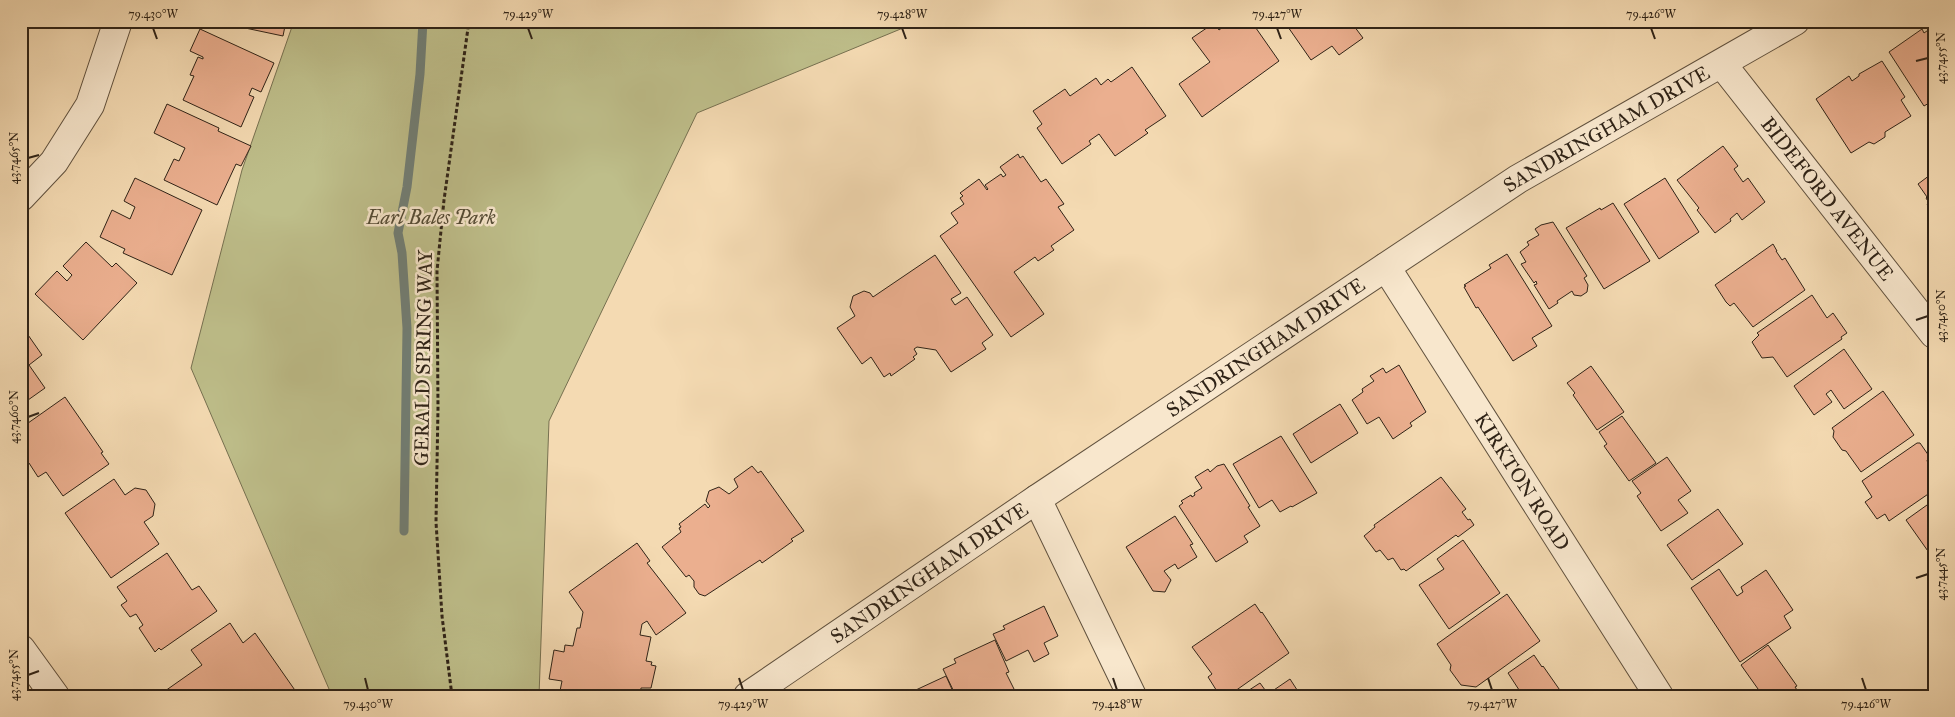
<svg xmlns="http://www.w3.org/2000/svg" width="1955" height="717" viewBox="0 0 1955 717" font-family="'IM FELL Great Primer',serif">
<rect width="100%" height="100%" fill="#f4dab2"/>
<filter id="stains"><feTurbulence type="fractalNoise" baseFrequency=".004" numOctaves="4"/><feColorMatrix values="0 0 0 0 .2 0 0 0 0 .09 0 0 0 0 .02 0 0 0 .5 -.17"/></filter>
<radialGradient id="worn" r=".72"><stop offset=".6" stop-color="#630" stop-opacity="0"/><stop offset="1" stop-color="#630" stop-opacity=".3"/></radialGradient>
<!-- green -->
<path fill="#bebe8a" stroke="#767050" d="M294,21H920L697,113L549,421L539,696H332L191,368L242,170Z"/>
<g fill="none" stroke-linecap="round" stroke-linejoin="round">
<!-- stream -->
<path stroke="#717e75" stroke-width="9" d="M404,531L407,328L402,253L398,233L407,187L420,74L423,21"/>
</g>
<!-- building -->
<g fill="#ebaf8f" stroke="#2f2317">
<path d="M212,21H286L283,36Z"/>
<path d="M1231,21H1251L1279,61L1202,117L1179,84L1210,62L1192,38L1214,23L1219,30Z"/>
<path d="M1297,21H1361L1354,26L1363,38L1339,55L1332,46L1311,60L1288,27Z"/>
<path d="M1934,26V100L1924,106L1889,52L1922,29L1924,33Z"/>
<path d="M200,29L274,63L261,92L252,88L249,95L254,97L241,127L183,100L194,76L190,75L198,57L203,59V57L190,51Z"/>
<path d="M1882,61L1905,97L1901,100L1911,116L1885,132V137L1874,144L1869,142L1851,153L1816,99L1849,76L1852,81L1859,76V74Z"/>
<path d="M1132,67L1166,116L1145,130L1148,133L1115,156L1099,134L1089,141L1091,144L1062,164L1037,128L1042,124L1033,111L1065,89L1070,96L1096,78L1101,85L1108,79L1111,82Z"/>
<path d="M167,104L219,128L218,131L251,146L241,166L236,164L217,205L164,180L174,159L179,161L185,148L154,133Z"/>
<path d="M1723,146L1738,166L1734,169L1743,182L1748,178L1765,202L1742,220L1737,213L1730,219L1731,221L1715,233L1697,210L1699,208L1677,180Z"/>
<path d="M1018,154L1020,158L1023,156L1041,182L1046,179L1064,204L1058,207L1074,230L1051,246L1054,250L1038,261L1035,257L1014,272L1044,314L1011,337L940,236L958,223L951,213L964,204L960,198L963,196L960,193L979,179L987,190L988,189L985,185L1001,174L1003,177L1006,175L1000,167Z"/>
<path d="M1934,172V214L1927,204L1929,203L1926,198L1927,197L1918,184Z"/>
<path d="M135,178L202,210L172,275L123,253L125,249L100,237L112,210L130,219L135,207L124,201Z"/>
<path d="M1665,178L1699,232L1659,259L1624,204Z"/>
<path d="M1613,203L1650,261L1604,289L1566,228L1600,208L1601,210Z"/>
<path d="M1553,222L1587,276L1584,278L1588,285L1587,292L1581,296L1574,295L1572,291L1557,301L1558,303L1549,309L1534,285L1537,284L1536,281L1534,283L1521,264L1526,262L1520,252L1529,245L1527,242L1539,235L1535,229L1541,225Z"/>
<path d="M86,242L112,267L116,263L137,283L83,340L35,294L57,271L67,281L72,275L63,266Z"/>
<path d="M1773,244L1777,251H1776L1782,260L1785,258L1805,290L1753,327L1734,303L1730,306L1726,302L1715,285Z"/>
<path d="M1507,254L1552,326L1532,338L1537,346L1513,361L1478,307L1476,308L1464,287L1466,286L1464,285L1491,268L1489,265Z"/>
<path d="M935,255L961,293L951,299L955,305L967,297L993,335L982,343L986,349L951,372L936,350L917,347L914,349L917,354L913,357L915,359L891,376L890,373L884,377L871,357L862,364L837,328L855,316L850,307L853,296L864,291L870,293L873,297Z"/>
<path d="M1812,295L1827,318L1833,313L1847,333L1841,337L1842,339L1787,377L1773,357L1762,358L1752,342L1759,335L1757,333Z"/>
<path d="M21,330L23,333L26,332L42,355L29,365L45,388L21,405Z"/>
<path d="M1844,349L1872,389L1844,409L1831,390L1826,394L1832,402L1814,415L1794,386Z"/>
<path d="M1399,365L1426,412L1410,423L1412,426L1393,439L1379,417L1367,424L1352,400L1363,392L1362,389L1374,381L1370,376L1383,368L1386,373Z"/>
<path d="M1591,366L1624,412L1597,430L1573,395L1575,393L1567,383Z"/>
<path d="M1883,391L1914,435L1861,472L1846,451L1842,450L1833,437L1834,431L1832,428Z"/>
<path d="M65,397L103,452L101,453L109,464L63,496L46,472L38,477L29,463L26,465L21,458V428Z"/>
<path d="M1340,404L1358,433L1311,463L1293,434Z"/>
<path d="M1622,416L1656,463L1629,481L1604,446L1607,444L1599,432Z"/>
<path d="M1281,436L1317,493L1292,507L1291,506L1280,512L1272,500L1259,508L1233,464Z"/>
<path d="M1917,443H1920L1929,456L1927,461L1934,470V490L1889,521L1885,514L1877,519L1865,502L1872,497L1862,481Z"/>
<path d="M1667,457L1691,491L1678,500L1688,513L1661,531L1637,496L1641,493L1632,481Z"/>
<path d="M1224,464L1250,506L1248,507L1260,526L1244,536L1248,542L1216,562L1179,506L1183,503L1181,501L1191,495L1192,497L1195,495L1194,493L1202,488L1195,477L1208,469L1210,472L1217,466Z"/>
<path d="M752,466L758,473L761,471L804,531L791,539L793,541L762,563L760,560L705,596L699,594L694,587V581L689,575L686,577L662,547L681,532L679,528L681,527L679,524L705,504L708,508L710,506L706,501L709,491L719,487L729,494L738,487L734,479Z"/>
<path d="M1441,477L1466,509L1462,512L1468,520L1470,519L1474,525L1458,537L1456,535L1406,571L1404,569L1401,570L1393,558L1388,560L1380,550L1376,552L1364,536L1375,527L1374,525Z"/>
<path d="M114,479L125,495L135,488L146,490L155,504L153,516L144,522L159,544L111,578L65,513Z"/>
<path d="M1934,500V551L1930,554L1906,520Z"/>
<path d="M1718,509L1743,544L1692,580L1667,545Z"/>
<path d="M1175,516L1193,544L1190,545L1197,557L1178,569L1175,564L1164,571L1171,580L1165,592L1153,591L1126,547Z"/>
<path d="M1463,540L1500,593L1449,629L1419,585L1444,569L1437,559Z"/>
<path d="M637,543L650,561L647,563L686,613L656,635L647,621L642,624L640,635L651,637L646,661L652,662L651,665L656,666L651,688H641L640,696H559L562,681L549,679L554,650L564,652L565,645L573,646L577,628H580L583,612L569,592Z"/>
<path d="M167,553L192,590L199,586L217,611L161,650L159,648L155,652L139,628L143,625L136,614L130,617L121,605L127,601L117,587Z"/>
<path d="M1719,569L1737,596L1743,592L1741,587L1766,570L1793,610L1784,616L1791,628L1740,662L1691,588Z"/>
<path d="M1507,594L1540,641L1476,687L1461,685L1450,670L1451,665L1437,644Z"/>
<path d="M1255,604L1261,613L1262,612L1289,653L1228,696H1220L1208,677L1212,674L1192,647Z"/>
<path d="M1044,606L1058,636L1044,643L1049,654L1034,662L1028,650L1006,661L993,634L1005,629L1003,626Z"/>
<path d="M230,623L243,643L255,633L299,696H169L165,691L202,665L191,650Z"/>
<path d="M995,640L1009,672L1006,673L1015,691L1004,696H971L968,691L956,696L943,669L956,663L954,659Z"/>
<path d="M1768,645L1797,686L1795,687L1801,696H1763L1741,665Z"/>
<path d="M1534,655L1542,667L1543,666L1564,696H1523L1508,673Z"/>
<path d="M946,676L955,696L905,695Z"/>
<path d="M1290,679L1301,696H1240L1260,683L1268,694Z"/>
</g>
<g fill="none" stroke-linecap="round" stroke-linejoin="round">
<!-- street casing -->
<g stroke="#60513e" stroke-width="30">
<g id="street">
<path id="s1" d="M1722,64L1934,334"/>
<path d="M21,197L54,162L90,105L118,21"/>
<path id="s2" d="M1386,267L1659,696"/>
<path d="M1037,499L1132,696"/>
<path d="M21,649L55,696"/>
<path id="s3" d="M748,696L1037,499L1518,179L1795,21"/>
</g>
</g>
<!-- path -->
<path stroke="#2f2317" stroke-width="3" stroke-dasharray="4 2.5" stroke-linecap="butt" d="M452,696L442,616L436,522L438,408L437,271L444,200L469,21"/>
<!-- street -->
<use href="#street" stroke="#f8e7cd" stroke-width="28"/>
</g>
<!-- ticks -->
<path fill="none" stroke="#2f2317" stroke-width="2" d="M153,28L157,39M528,28L532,39M902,28L906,39M1277,28L1281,39M1651,28L1655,39M1916,61L1928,58M28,158L39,155M1916,320L1928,316M28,417L39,413M1916,578L1928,574M28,675L39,671M365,678L368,690M739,678L743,690M1113,678L1117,690M1488,678L1492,690M1862,678L1866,690"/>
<g text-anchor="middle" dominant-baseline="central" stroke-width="5" stroke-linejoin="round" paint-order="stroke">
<!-- street labels -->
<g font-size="20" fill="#2f2317" stroke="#f8e7cd">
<text stroke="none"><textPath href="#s3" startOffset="1029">SANDRINGHAM DRIVE</textPath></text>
<text stroke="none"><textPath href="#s1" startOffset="171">BIDEFORD AVENUE</textPath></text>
<text stroke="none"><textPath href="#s3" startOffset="624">SANDRINGHAM DRIVE</textPath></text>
<text transform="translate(423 358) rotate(-89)">GERALD SPRING WAY</text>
<text stroke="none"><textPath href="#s2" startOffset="254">KIRKTON ROAD</textPath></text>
<text stroke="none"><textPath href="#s3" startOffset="219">SANDRINGHAM DRIVE</textPath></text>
</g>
<!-- park labels -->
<g font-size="20" font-style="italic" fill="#534a34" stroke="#f8e7cd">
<text x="431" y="217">Earl Bales Park</text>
</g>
</g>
<!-- margin -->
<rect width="1955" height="717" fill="none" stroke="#f4dab2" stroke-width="55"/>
<rect x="28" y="28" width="1900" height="662" fill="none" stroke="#2f2317" stroke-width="2"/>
<g font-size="12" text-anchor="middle" fill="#2f2317">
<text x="153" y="18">79.430°W</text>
<text x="528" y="18">79.429°W</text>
<text x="902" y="18">79.428°W</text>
<text x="1277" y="18">79.427°W</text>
<text x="1651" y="18">79.426°W</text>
<text transform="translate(1941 58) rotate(-90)" y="4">43.7455°N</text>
<text transform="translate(14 158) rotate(-90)" y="4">43.7465°N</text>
<text transform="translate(1941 316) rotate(-90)" y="4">43.7450°N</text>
<text transform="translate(14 417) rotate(-90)" y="4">43.7460°N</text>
<text transform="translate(1941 574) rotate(-90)" y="4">43.7445°N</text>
<text transform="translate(14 675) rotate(-90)" y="4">43.7455°N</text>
<text x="368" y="708">79.430°W</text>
<text x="743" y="708">79.429°W</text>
<text x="1117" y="708">79.428°W</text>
<text x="1492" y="708">79.427°W</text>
<text x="1866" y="708">79.426°W</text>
</g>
<rect width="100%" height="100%" filter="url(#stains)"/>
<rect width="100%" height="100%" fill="url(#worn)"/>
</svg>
